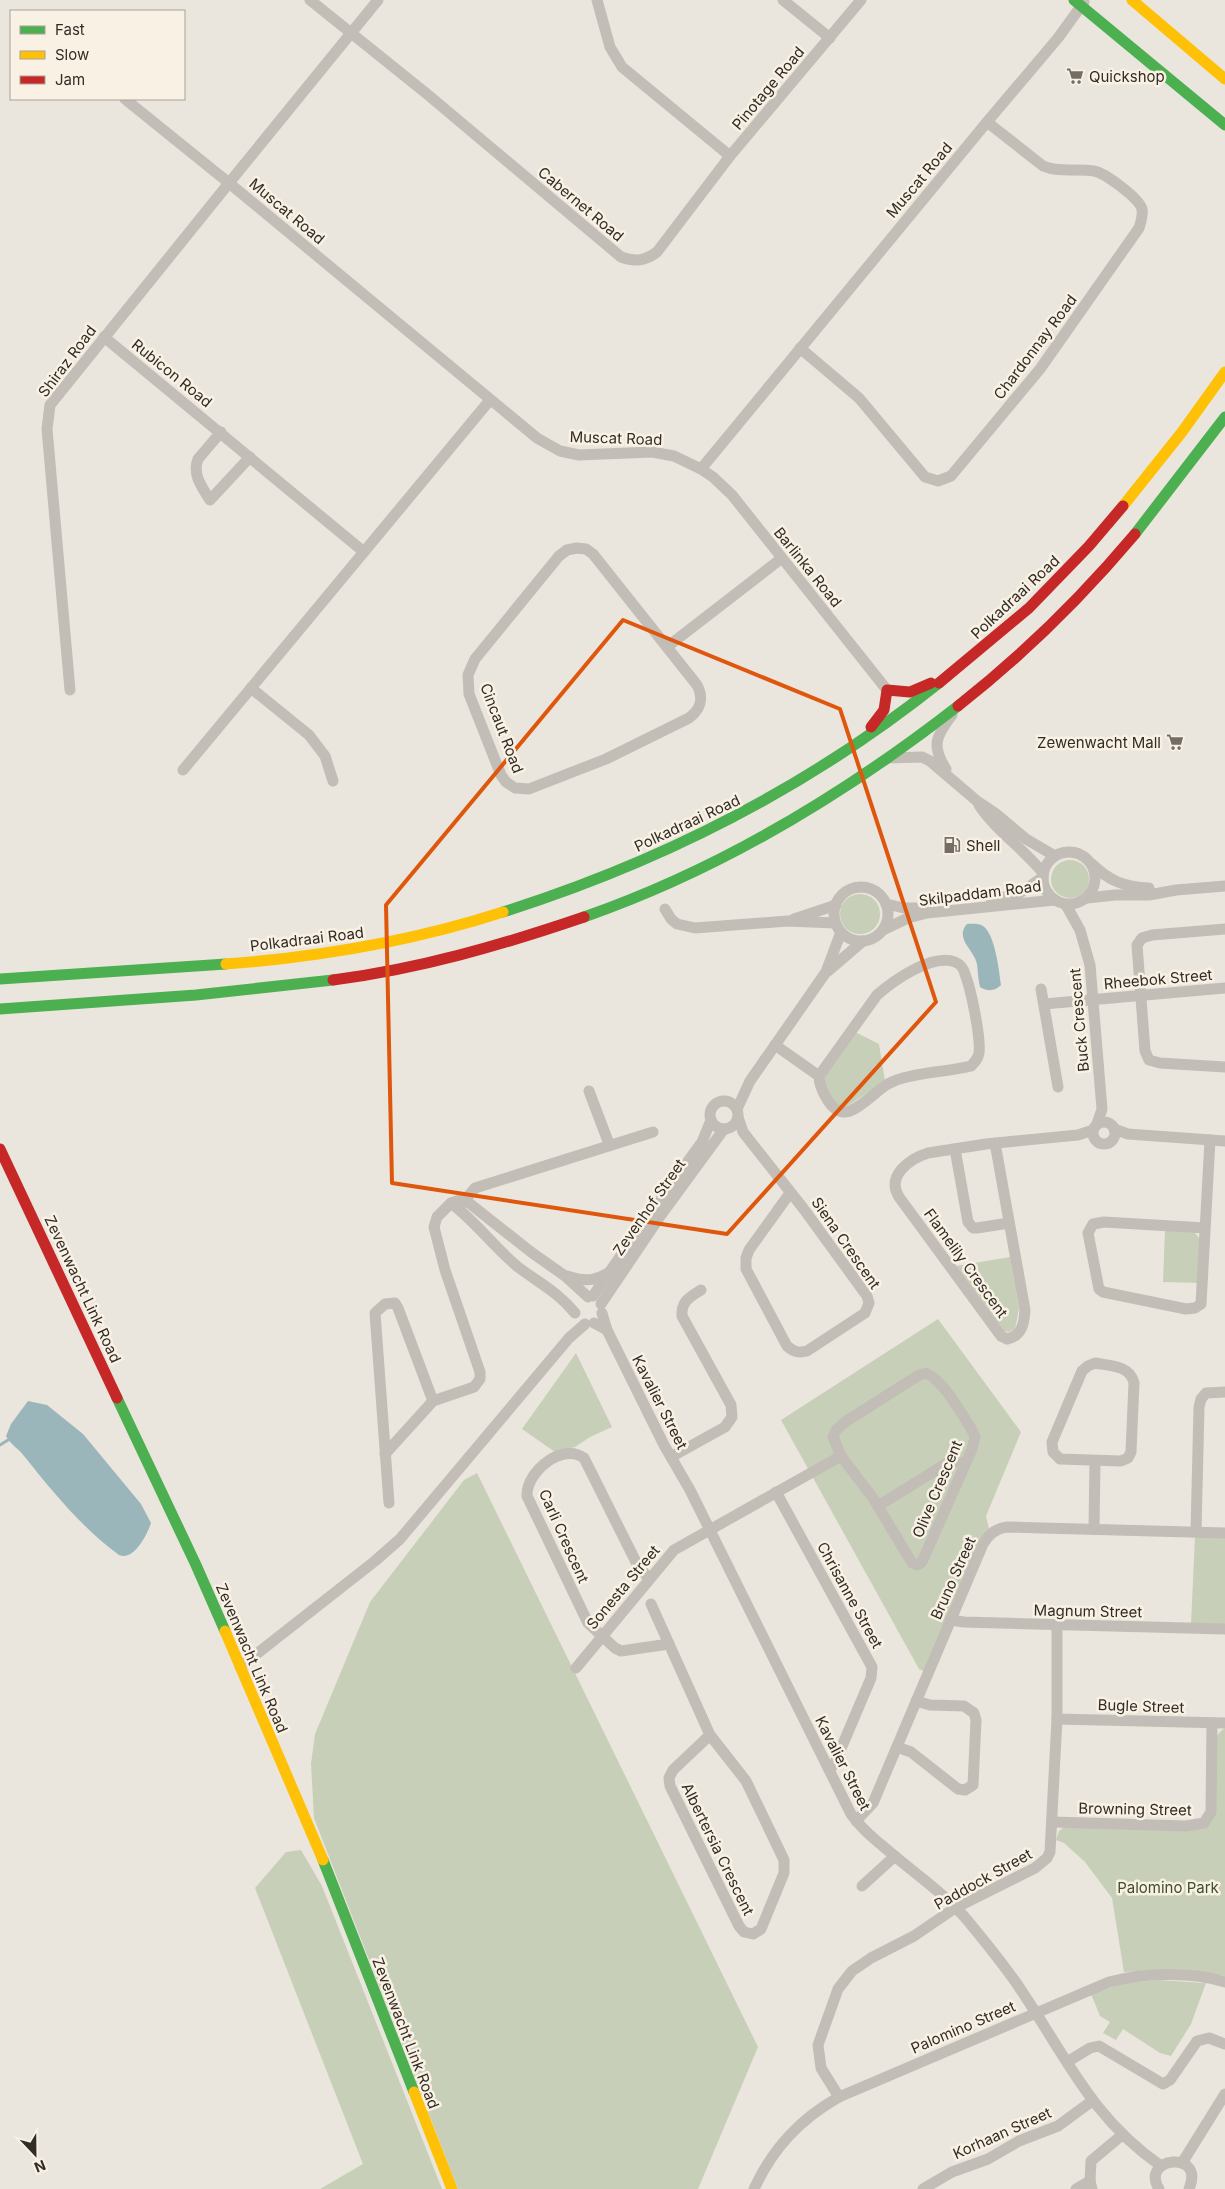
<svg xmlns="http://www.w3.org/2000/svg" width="1225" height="2189" viewBox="0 0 1225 2189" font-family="Inter,sans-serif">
<rect width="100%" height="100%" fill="#eae6dd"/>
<!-- green -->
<g fill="#c8cfb8">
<circle cx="1070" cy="879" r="19"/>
<circle cx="860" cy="914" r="20"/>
<path d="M855,1032L879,1044L885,1081L846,1107L838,1106L825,1089L823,1079Z"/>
<path d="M1165,1230L1194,1232L1199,1238V1283L1163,1282Z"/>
<path d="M1010,1257L1019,1309L1015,1329L1009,1332L1003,1331L956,1266Z"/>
<path d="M938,1319L1021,1432L986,1516L989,1529L924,1671L919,1669L781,1420Z"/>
<path d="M576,1353L612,1427L590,1437L575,1447L555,1452L522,1429Z"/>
<path d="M477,1473L758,2047L698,2189H458L314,1818L311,1764L315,1734L370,1602L464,1480Z"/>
<path d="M1195,1536L1225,1537V1625L1191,1624Z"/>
<path d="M1225,1728V1976L1176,1969L1124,1972L1112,1898L1085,1862L1064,1843L1056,1840L1059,1831L1064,1827H1205L1216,1737L1221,1731Z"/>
<path d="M301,1850L322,1886L442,2189H320L363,2164L255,1888L286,1852Z"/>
<path d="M1158,1980L1206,1983L1191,2024L1171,2056L1160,2053L1123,2029L1116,2040L1103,2033L1110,2022L1100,2016L1091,1994L1124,1983Z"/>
</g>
<!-- water -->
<g fill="#9bb6ba">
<path d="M967,924C972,924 978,923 983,926C995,934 999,970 1001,985C995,991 988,992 980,987C978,979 978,972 977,964C975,951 954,938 967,924Z"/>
<path d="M28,1401L47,1405L83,1434L141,1504L151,1523C147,1535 134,1561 119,1555C82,1528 53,1492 24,1456C19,1449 10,1444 6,1436L11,1424Z"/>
</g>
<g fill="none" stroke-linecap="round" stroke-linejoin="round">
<!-- stream -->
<path stroke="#9bb6ba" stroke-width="3" d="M0,1445L8,1440"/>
<!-- street -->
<g stroke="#c2beb7" stroke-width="11">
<path d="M310,0L427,94L621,257C635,262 645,261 657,252L730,156L622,67L610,47L597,0"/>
<path d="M378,0L229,183L537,438L560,451L579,455L652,452L674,456L701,469L987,122L1058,38L1084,2"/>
<path d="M783,0L830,38"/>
<path d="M730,156L861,0"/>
<path d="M104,337L364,552"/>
<path d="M800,348L859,398L925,477L938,481L951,476L1040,369L1139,228C1141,222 1143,215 1142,209C1139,198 1105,173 1094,171C1077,168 1059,173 1043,166L987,122"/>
<path d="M221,432L198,459C192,475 202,487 210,500L250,457"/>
<path d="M701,469L713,477L732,495L887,690"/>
<path d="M577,548L586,549L593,554L697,685C704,699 701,709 689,718L606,759L529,789L515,788L506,782L501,775L469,694L468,675L475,659L559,556L567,550Z"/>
<path d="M667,647L782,558"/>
<path d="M251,688L309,735L325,756L333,781"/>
<path d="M70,690L47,429L50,405L229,183L125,99"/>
<path d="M888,758L922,757L930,761L977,801L995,813L1026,839L1055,856"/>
<path d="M946,769C931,746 936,736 952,715"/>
<path d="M183,770L490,400"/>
<path d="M979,805C996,831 1024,849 1043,873"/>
<circle cx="1069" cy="878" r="26"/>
<path d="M1092,864C1109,881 1125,887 1149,888"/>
<circle cx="861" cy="914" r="27"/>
<path d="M1087,898L1115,895H1149L1176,890L1225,886"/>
<path d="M991,899L1017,895L1043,877"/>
<path d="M886,904L904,908H926"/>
<path d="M1066,905L1080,930L1090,965L1102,1109L1097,1124"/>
<path d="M665,909L671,919L677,924L695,928L788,921L835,923"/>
<path d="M794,919L836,905"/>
<path d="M1225,929L1152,935L1142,938L1137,945L1145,1051L1149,1060L1160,1063L1225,1067"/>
<path d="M883,930L908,918L927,913L1055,900"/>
<path d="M828,971L863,941"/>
<path d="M1041,989L1058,1087"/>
<path d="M1044,1004L1225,988"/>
<path d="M775,1045L819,1076C819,1087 830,1111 843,1112C855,1114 877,1090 888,1084C906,1073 948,1072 971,1066C975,1062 978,1059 979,1053C981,1038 971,989 965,974C964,969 960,964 955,962C932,953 893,981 877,995L819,1076"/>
<path d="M589,1091L609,1144"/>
<circle cx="724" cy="1115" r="14"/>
<path d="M737,1109L750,1081L826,972L841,932"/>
<path d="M738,1117L743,1132L803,1208L867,1296L869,1303L865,1313L807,1351C798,1353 794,1352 787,1346L746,1269V1258L749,1250L790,1193"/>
<circle cx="1104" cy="1133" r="11"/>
<path d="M1114,1129L1128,1134L1225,1141"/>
<path d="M995,1143L1025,1310C1024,1324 1022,1336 1007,1339L1001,1336L899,1197C886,1176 909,1159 928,1153L986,1144L1078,1135L1093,1130"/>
<path d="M955,1149L968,1222L973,1228H977L1009,1223"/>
<path d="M464,1201L475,1188L653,1132"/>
<path d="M451,1203C476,1222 494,1247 518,1267C539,1283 558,1292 575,1313"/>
<path d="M1205,1228L1104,1222L1093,1224L1088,1233L1099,1289L1103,1292L1186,1309L1195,1308L1201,1304L1210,1140"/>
<path d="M567,1276C583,1281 593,1282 608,1273"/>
<path d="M593,1296L651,1212L702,1142L711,1120"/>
<path d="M601,1304L661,1215L724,1129"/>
<path d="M602,1313L607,1330L664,1445L690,1490L851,1814C862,1830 877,1841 891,1853C917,1875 946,1895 968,1921C987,1944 1007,1968 1023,1993C1067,2059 1093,2119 1161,2166"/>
<path d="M594,1323L607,1330"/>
<path d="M1095,1363C1110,1366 1130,1365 1134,1383L1131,1452L1128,1458L1121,1461L1060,1459L1053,1452L1052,1442L1082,1371L1088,1366Z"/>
<path d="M926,1373C944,1381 961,1413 972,1430L975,1437L972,1449L922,1562L917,1565L912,1563L873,1498L841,1456L833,1437L836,1430L845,1422L919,1375Z"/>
<path d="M385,1454L433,1401L474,1387L480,1379V1372L445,1270L434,1227L437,1217L451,1203L460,1200L469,1203L531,1252L565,1276L588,1297"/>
<path d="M671,1457L725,1427L732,1417L731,1405L682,1316C681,1301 690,1297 701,1290"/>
<path d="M776,1492L872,1667L871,1678L834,1765L829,1769"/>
<path d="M389,1503L375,1313L385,1304L395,1303L398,1308L433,1401"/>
<path d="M878,1506L949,1462L965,1463"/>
<path d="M1094,1529L1095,1461"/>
<path d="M1196,1532L1199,1407L1201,1399L1206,1393L1225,1392"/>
<path d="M649,1579L637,1564L584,1458C562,1442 526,1472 527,1496L588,1623L615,1648L621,1651L669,1644"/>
<path d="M651,1604L710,1735L673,1770L669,1778L670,1786L739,1926L744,1932L753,1934L761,1929L784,1873V1860L746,1781L710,1735"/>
<path d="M950,1620L964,1622L1225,1629"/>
<path d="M240,1667L375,1561L400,1539L569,1338L585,1324"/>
<path d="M576,1668L674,1550L841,1456"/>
<path d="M1057,1719L1225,1723"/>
<path d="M897,1747L911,1752L958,1789L965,1790L973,1785L976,1720L974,1713L964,1706L930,1705L916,1701"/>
<path d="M856,1821L873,1803L983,1544C989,1534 996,1528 1007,1527L1225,1533"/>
<path d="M1053,1822L1186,1826L1204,1823L1211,1812L1212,1723"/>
<path d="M862,1886L895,1856"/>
<path d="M1067,2062L1090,2048L1099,2046L1163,2084L1170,2080L1197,2041L1209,2038L1225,2044"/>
<path d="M839,2097L821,2068L818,2045L838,1989L852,1971L871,1958L914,1936L955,1908L1035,1868L1047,1858L1050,1852L1057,1719V1626"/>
<path d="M1182,2163L1225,2094"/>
<path d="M754,2189C773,2148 800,2119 839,2097L1109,1982C1142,1973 1191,1971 1225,1982"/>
<path d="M923,2189L952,2172L988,2159L1019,2141L1058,2126L1092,2101"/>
<path d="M1076,2189L1090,2181"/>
<path d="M1092,2189L1090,2181L1091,2161L1122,2135"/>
<path d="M1159,2189C1139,2157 1206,2149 1189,2189"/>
</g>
<!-- fast -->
<g stroke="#4caf50" stroke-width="11">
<path d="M1074,0L1225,125"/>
<path d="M1135,534L1225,417"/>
<path d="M503,912C661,862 810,786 939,683"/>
<path d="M584,917C719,870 845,794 958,706"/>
<path d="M0,979L226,964"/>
<path d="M0,1009L196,995L333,980"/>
<path d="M117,1398L196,1565L225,1631"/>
<path d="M323,1860L414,2092"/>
</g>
<!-- slow -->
<g stroke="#ffc107" stroke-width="11">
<path d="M1132,0L1225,79"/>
<path d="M1123,506L1182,432L1225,372"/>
<path d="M226,964C320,957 413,941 503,912"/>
<path d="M225,1631L323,1860"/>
<path d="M414,2092L452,2189"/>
</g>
<!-- jam -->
<g stroke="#c62828" stroke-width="11">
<path d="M939,683L1029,608L1089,546L1123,506"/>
<path d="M958,706C1023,655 1082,597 1135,534"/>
<path d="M871,727L884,710L887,690L910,692L931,683"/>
<path d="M333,980C419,969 502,945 584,917"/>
<path d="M0,1149L117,1398"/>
</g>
</g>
<!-- marked area -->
<path fill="none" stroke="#df570d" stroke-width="4" stroke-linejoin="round" d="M623,620L840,709L936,1002L727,1234L392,1183L386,905Z"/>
<!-- icons -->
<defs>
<g id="supermarket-bare" transform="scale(1.35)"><path d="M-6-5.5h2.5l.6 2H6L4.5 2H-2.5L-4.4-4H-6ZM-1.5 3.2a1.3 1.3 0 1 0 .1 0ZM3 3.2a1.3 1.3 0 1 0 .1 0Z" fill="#736d66" stroke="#f8f1e4" stroke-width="2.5" paint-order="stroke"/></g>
<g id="fuel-bare" transform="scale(1.35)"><path d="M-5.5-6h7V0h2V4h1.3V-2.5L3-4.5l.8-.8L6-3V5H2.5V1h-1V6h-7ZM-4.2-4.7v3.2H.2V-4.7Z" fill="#736d66" stroke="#f8f1e4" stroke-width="2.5" paint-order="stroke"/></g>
</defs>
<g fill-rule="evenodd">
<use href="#supermarket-bare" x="1075" y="76"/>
<use href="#supermarket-bare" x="1175" y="742"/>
<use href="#fuel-bare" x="952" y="845"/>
</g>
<g text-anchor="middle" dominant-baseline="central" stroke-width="5" stroke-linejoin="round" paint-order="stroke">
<!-- poi labels -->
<g font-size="15" fill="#332c26" stroke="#f8f1e4" text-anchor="start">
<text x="1089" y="76">Quickshop</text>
<text x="1161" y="742" text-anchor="end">Zewenwacht Mall</text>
<text x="966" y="845">Shell</text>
</g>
<!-- street labels -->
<g font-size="15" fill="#332c26" stroke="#f8f1e4">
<text transform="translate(768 88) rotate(-50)">Pinotage Road</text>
<text transform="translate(919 180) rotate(-50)">Muscat Road</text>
<text transform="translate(581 204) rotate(40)">Cabernet Road</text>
<text transform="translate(287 211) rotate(40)">Muscat Road</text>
<text transform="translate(1035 347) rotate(-53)">Chardonnay Road</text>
<text transform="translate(67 361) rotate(-53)">Shiraz Road</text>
<text transform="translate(172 373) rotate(39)">Rubicon Road</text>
<text transform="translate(616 438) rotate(2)">Muscat Road</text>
<text transform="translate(808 567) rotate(51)">Barlinka Road</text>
<text transform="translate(1015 597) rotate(-43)">Polkadraai Road</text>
<text transform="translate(502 728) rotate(69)">Cincaut Road</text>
<text transform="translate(687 823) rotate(-25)">Polkadraai Road</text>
<text transform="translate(980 893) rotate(-7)">Skilpaddam Road</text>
<text transform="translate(307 939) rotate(-7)">Polkadraai Road</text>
<text transform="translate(1158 979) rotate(-5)">Rheebok Street</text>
<text transform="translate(1079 1020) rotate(-95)">Buck Crescent</text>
<text transform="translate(649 1207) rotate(-55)">Zevenhof Street</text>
<text transform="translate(846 1243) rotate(55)">Siena Crescent</text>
<text transform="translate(966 1263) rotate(54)">Flamelily Crescent</text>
<text transform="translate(83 1289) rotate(65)">Zevenwacht Link Road</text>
<text transform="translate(660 1402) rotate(63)">Kavalier Street</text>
<text transform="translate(937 1489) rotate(-67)">Olive Crescent</text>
<text transform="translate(564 1536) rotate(66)">Carli Crescent</text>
<text transform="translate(953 1578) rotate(-66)">Bruno Street</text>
<text transform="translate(623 1587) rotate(-50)">Sonesta Street</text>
<text transform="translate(850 1595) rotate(61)">Chrisanne Street</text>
<text transform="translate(1088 1611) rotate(1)">Magnum Street</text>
<text transform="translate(252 1658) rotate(67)">Zevenwacht Link Road</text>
<text transform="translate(1141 1706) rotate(2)">Bugle Street</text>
<text transform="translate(843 1763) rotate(63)">Kavalier Street</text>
<text transform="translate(1135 1809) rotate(1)">Browning Street</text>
<text transform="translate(718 1849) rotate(64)">Albertersia Crescent</text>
<text transform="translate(983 1879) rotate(-29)">Paddock Street</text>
<text transform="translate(963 2027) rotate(-23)">Palomino Street</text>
<text transform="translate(406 2033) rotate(69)">Zevenwacht Link Road</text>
<text transform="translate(1002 2133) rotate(-24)">Korhaan Street</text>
</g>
<!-- park labels -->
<g font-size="15" fill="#3d4f2b" stroke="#f8f1e4">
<text x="1168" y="1887">Palomino Park</text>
</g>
</g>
<!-- legend -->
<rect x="10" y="10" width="175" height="90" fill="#f8f1e4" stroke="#a9a298"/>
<rect x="20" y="26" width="25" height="8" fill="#4caf50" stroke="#a9a298"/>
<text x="55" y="35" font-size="15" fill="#332c26">Fast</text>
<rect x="20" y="51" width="25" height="8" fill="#ffc107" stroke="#a9a298"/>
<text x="55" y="60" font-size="15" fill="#332c26">Slow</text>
<rect x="20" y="76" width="25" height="8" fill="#c62828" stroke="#a9a298"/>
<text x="55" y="85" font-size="15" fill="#332c26">Jam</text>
<!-- north arrow -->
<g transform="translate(35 2154) rotate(158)" stroke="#f8f1e4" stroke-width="4" paint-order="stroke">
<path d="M0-4L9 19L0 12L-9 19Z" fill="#332c26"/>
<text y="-8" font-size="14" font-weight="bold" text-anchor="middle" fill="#332c26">N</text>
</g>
</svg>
